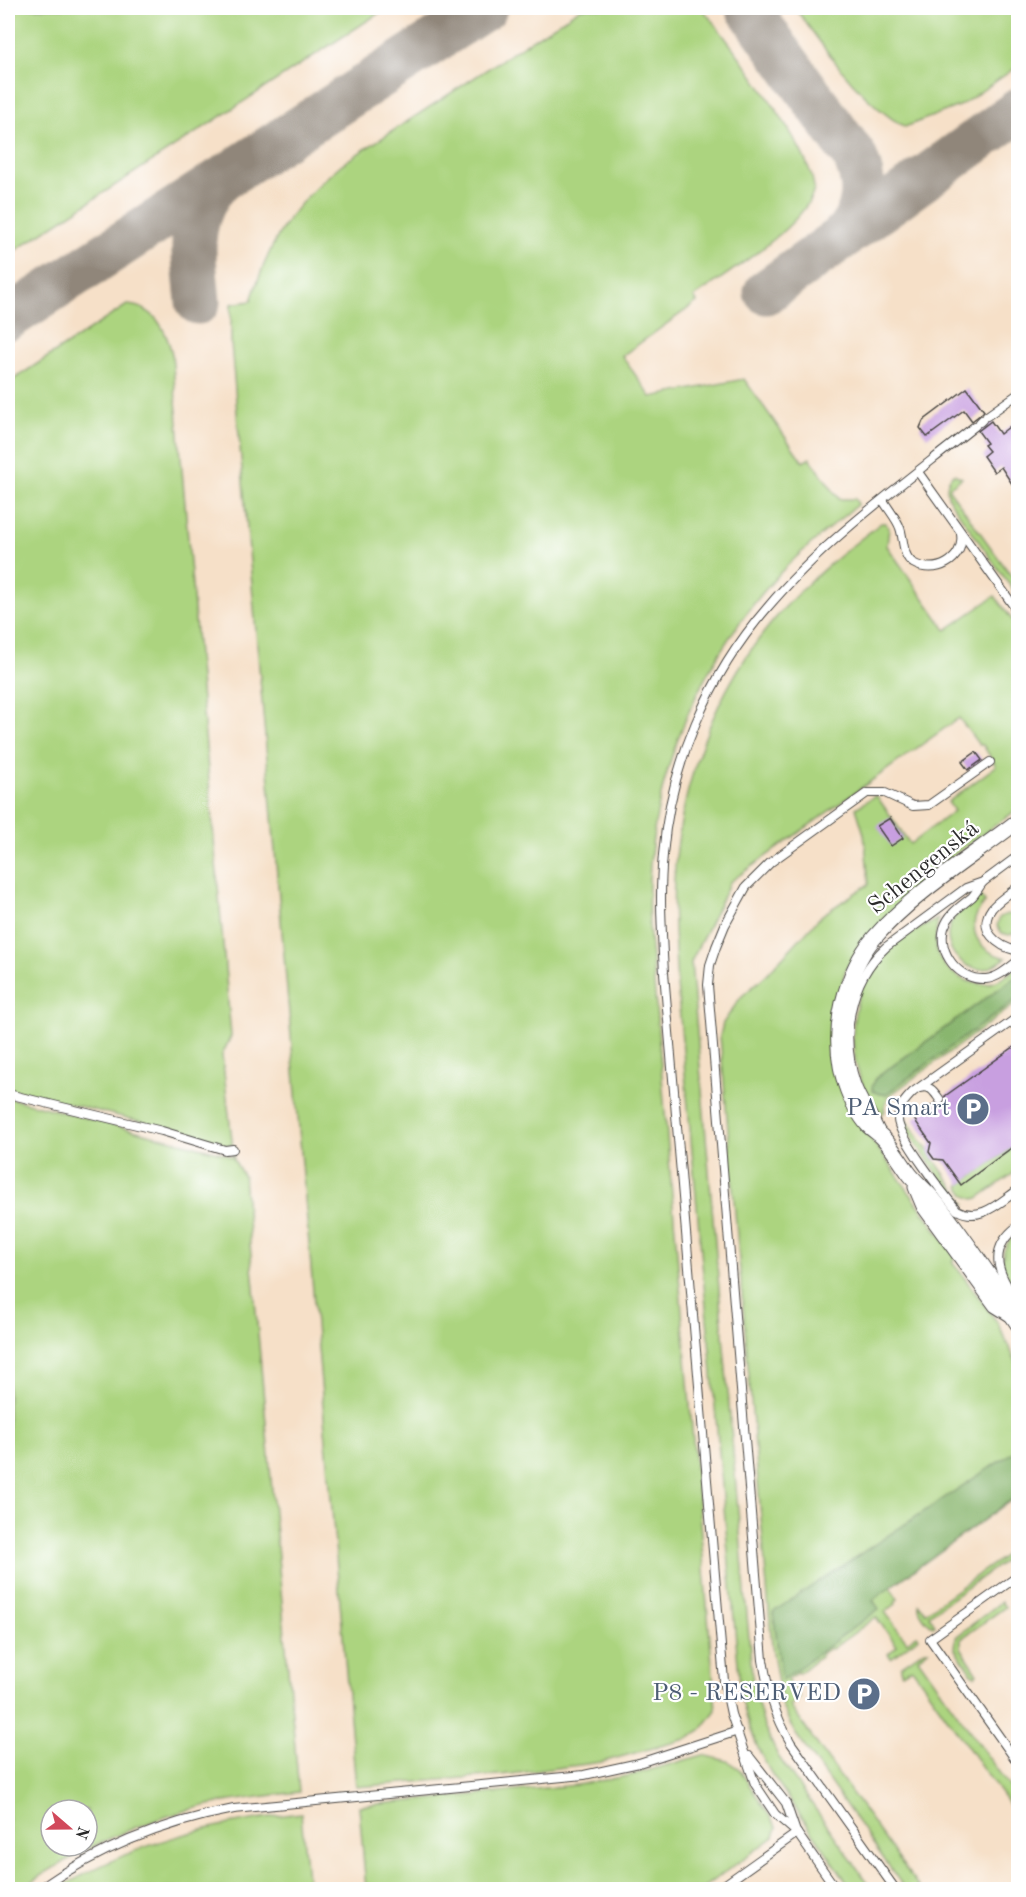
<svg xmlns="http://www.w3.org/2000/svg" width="1026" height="1897" viewBox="0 0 1026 1897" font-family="'Old Standard TT',serif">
<rect width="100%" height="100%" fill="#fff"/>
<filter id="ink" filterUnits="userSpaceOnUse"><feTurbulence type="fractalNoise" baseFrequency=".0167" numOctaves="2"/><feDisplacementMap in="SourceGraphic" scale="12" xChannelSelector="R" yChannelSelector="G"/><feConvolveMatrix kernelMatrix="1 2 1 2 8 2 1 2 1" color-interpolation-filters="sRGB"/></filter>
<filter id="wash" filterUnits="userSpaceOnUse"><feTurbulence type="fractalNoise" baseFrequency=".008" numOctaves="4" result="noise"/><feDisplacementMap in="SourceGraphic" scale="24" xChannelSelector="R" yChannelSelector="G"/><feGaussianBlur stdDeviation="1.35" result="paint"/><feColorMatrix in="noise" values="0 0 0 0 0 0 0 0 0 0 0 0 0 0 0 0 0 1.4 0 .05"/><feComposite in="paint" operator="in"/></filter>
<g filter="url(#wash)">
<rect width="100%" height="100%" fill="#f6e0c8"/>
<!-- green -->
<g fill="#acd47f" stroke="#6c8055" stroke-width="1.5" fill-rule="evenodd">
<path d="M8,8H387L8,255Z"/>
<path d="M581,8H702C723,34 823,163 813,193C801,228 725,275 694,297L697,302L622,356L651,397L744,379L803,462L810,458L839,499H855L858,504C832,526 804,548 780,573C691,670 643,794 649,925L716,1710L701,1730L686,1739L602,1762L511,1774L356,1787L231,343V304L251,301C271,237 291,207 342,164Z"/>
<path d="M795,8H1018V66L961,105L905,127C858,100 827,51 795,8Z"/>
<path d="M127,305C156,307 166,330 172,354L231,1036L222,1055L233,1149L234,1160L244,1177L299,1792C268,1796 238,1799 208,1805C139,1821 77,1850 19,1890L8,1889V1098L226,1154L233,1158L232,1144L227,1146L164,1127L8,1089V383ZM51,1810H87V1846H51Z"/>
<path d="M954,474L962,478L950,487V491L1018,585V597L950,501C946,492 945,480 954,474Z"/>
<path d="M881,523H885L889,528L887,546L946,630L995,596L1018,628V809L934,869L890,913L857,951L845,971L838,1002L861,1125L956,1257L952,1261L997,1322L1018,1366V1495L890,1587L898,1599L895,1602L896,1604L885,1612L907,1642L917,1635L919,1637L891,1658L888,1654L897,1646L876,1617L832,1649L830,1648L821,1654L820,1657L799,1673L797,1672L788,1679L789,1684L800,1698L790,1706L920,1889H905L795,1733L782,1707L772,1646L720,1036L723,1023L741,997L766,975L822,915L869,884L864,834L856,808L876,795L910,844L954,811L948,802L996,766L983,745H979L959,718L730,882L691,962L753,1685L764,1726L778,1756L872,1889H852L771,1773C756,1748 748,1725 741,1697L677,984C675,950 672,915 674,880C680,783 715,687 779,614C809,579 845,551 881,523Z"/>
<path d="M979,895L985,902C963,927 977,951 1006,958C999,962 993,968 985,969C960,971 939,944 952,921C958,910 970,903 979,895Z"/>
<path d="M1007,914L1018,916V932L1009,935L1002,933L997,926L1000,917Z"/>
<path d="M938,919C937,929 933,941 937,952C944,973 972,989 994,982C1003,979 1011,972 1018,967V975L876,1078L886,1093L1018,998V1002L889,1096L884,1108L885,1111L882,1114C877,1107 870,1101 866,1092C844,1048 850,990 883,954C898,938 919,929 938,919Z"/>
<path d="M905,1118L966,1205L954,1198L910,1135L906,1128Z"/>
<path d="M1018,1143V1170L978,1198L974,1199L966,1196L959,1186Z"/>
<path d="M1018,1232V1294C1002,1273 994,1251 1018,1232Z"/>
<path d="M1018,1546V1551L929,1615L935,1625L933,1626C927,1623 917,1611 919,1604L926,1612Z"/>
<path d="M1001,1602L1005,1607L961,1639V1648L978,1674L976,1676L972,1674L955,1649L956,1637Z"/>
<path d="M924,1650H928L918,1658L1018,1799V1818L912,1668L902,1674L901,1673V1666Z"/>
<path d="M703,1755L727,1761L739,1769L777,1827L774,1837L701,1889H366L359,1806L577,1785L632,1775Z"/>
<path d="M301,1813L308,1889H58C138,1841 209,1824 301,1813Z"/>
</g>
<!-- forest -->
<g fill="#89b66e" stroke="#5a704c" stroke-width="1.5">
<path d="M1018,975V998L886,1094H879L873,1091L872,1087L876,1078Z"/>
<path d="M1018,1449V1495L873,1600L879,1609L782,1680L773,1612Z"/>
</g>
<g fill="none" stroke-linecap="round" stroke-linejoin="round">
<!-- taxiway -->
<g stroke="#90867a" stroke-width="45">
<path d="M748,8L855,157C868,188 866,213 841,238"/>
<path d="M766,292L1018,111"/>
<path d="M198,302C194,256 185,219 219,181"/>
<path d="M8,318L485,8"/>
</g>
</g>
<g id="blocks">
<!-- building -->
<g fill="#c89fe0">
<path d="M967,388L984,411L981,414L972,421L964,410L927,437L920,428L923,421Z"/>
<path d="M1018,420V493L1001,467L994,472L983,456L989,451L984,445L987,443L978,431L991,421L1000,434Z"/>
<path d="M976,752L982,760L968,770L962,762Z"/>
<path d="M890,818L903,838L891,846L877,826Z"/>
<path d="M1018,1044V1143L961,1185L943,1160L934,1159L929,1152L931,1143L914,1119L935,1103L938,1106L943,1105L946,1102L945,1096Z"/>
</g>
</g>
</g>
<g filter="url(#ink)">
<use href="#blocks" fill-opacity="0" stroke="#494643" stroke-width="1.5"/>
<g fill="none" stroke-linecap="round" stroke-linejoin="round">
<!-- lane casing -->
<g stroke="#494643" stroke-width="10">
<g id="lane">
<path d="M987,416L1018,394"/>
<path d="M980,422L982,420"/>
<path d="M918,472L1018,612"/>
<path d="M883,500C888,509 897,519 900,528C904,539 902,556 913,563C935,576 965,560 961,534"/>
<path d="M983,882C979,887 976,893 972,897C960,907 949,913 944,928C937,953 959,981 986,979C998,978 1009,968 1018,961"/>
<path d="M1018,887C1010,893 999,900 992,908C976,930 998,947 1018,951"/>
<path d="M1018,1017L913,1092C905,1100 898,1108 898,1120C898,1136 945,1196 957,1210C980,1223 1000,1202 1018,1190"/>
<path d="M920,1088C931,1085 934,1092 940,1100"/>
<path d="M8,1094L162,1131L225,1150L233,1149"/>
<path d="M881,1132C874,1115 862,1101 856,1083C840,1036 849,981 886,947L966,888L983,882L1018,856"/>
<path d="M1018,1226C986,1250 998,1275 1018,1302"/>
<path d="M1018,1576L930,1639L1018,1763"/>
<path d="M749,1756L786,1803L796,1832"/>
<path d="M38,1890C97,1849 164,1822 234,1809L584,1775L639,1763L738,1731"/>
<path d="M717,1890L797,1833"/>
<path d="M837,1890L797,1833L775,1814L755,1784L731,1714L724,1681L664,973C662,934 659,895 663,855C670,766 708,676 767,608C826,538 904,483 975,426"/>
<path d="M896,1890L791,1743C775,1716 768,1691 763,1660L708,985L710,965L716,947L725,925L746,887L771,862L867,793H885L913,806L929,805L990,762"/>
</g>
</g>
<!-- street casing -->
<g stroke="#494643" stroke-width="17">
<g id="street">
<path d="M1018,821C970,858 914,892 874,938C858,957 849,979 843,1003C833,1045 840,1090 867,1124C872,1130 879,1133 884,1139C893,1149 900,1161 908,1172C915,1182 925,1189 933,1199C959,1229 981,1265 1005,1298L1012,1315L1018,1324"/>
<path d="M916,1187L924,1206L996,1305L1012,1315"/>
</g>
</g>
<!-- lane -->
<use href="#lane" stroke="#fff" stroke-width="8"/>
<!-- street -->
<use href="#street" stroke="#fff" stroke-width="15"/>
</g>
</g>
<!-- icons -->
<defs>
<g id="parking-disc" transform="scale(1.725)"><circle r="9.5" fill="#5c6f8a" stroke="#fff"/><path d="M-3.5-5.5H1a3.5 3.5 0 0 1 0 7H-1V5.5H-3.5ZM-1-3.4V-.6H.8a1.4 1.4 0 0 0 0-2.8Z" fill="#fff"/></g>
</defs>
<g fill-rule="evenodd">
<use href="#parking-disc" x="973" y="1109"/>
<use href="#parking-disc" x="864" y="1694"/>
</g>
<g text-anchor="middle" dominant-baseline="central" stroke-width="4.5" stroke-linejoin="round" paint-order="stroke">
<!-- street labels -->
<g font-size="24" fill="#2b2b2b" stroke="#fff">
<text transform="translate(924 868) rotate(-39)">Schengenská</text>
</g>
<!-- service labels -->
<g font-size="24" fill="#4e5e75" stroke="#fff" text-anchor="end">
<text x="950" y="1109">PA Smart</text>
<text x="841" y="1694">P8 - RESERVED</text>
</g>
</g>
<!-- margin -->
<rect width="1026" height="1897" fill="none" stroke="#fff" stroke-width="30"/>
<!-- north arrow -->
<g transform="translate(69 1828) rotate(110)"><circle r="28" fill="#ffffff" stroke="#aaaaaa" stroke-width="1.5"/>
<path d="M0-4.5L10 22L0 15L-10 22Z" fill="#d1495b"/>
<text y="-9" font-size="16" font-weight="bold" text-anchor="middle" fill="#2b2b2b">N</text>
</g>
</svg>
